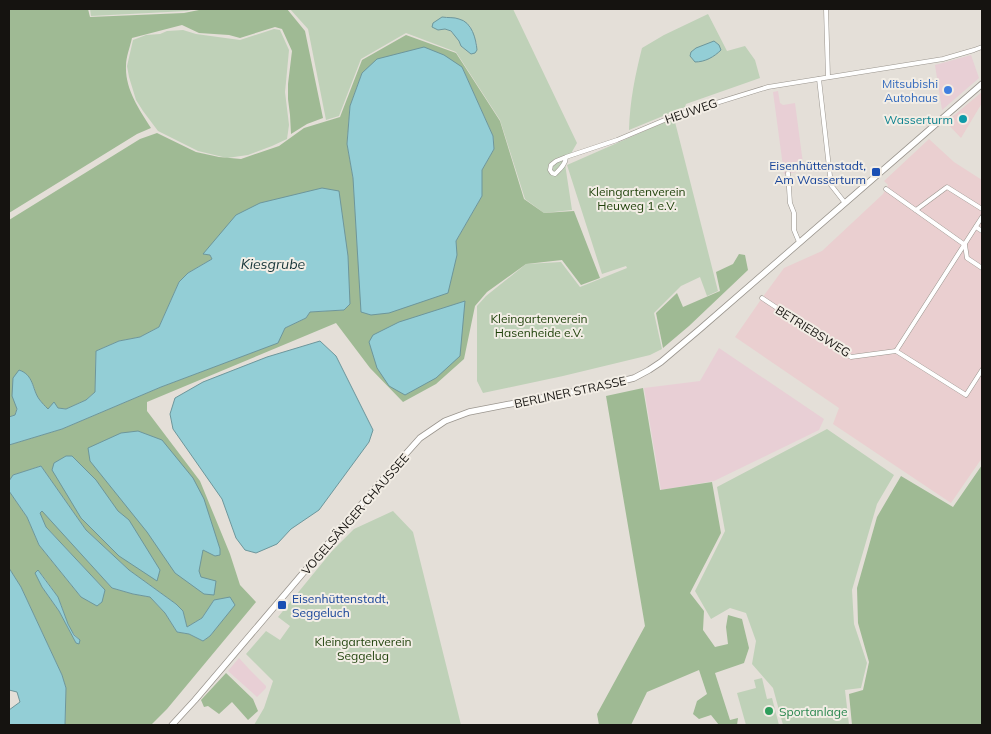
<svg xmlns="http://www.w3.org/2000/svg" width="991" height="734" viewBox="0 0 991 734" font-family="Mulish,sans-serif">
<rect width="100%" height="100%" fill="#e4dfd8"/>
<!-- commercial -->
<g fill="#e8cfd5">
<path d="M971,55L979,78L942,110L935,65Z"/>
<path d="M778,91L780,103L783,105L795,103L804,171L784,174L773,92Z"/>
<path d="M719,348L824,419L819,430L714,481L661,490L644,388L700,381Z"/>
<path d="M239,658L250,670L266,686V688L257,697L228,671Z"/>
</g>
<!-- industrial -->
<g fill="#eacfd0">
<path d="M982,92V103L961,138L946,122Z"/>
<path d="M929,139L954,162L982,180V458L951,503L833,424L839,408L735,337L762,298L784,268L822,251L883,194L888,185L884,181Z"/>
</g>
<!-- green -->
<g fill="#bfd1b8" fill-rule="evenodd">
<path d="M90,9H195L187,11L91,16Z"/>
<path d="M290,9H513L577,143L565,164L572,210L544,213L525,199L500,120L456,52L406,33L361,59L339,116L326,120L308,29ZM442,17L460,19L470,26L477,44L471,54L461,46L459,41L456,36L450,31L445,29L438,30L433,27L432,25Z"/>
<path d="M708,14L727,51L745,46L755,60L760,78L686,104L685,107L629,130C630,100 635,76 642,48L664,35Z"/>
<path d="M274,29L280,30L289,50L286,82L285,92L289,125L287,139L272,146L248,155L227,158L198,151L158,131L143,111L136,100L129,77L127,66L133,40L146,35L160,34L167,31L183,30L196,34L240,40Z"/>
<path d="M674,118L718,291L707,296L700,277L681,286L654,313L662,349L650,355L563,376L483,393L477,381V306L486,296L526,264L561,262L580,287L627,268L626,266L602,274L567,165Z"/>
<path d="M827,429L894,475L877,504L852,590L854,624L867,663L861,688L845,690L849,725H783L773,688L752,664L756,641L746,613L730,608L711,619L695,591L725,531L717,487Z"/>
<path d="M393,511L413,532L461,725H254L264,708L273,681L246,654L266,631L280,640L290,626L278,617L332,551L354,529Z"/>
<path d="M762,678L767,699L772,698L779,725H746L737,693L756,688L754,680Z"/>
</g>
<!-- forest -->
<g fill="#9fba94" fill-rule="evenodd">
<path d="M9,9H88L90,17L184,13L204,9H287L305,31L323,118L307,124L291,134L290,115L288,99V84L292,51L282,29L275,27L240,38L229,35L199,33L182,25L132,38C130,47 126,57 126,66C125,89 139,109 151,128L137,134L9,213Z"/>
<path d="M406,35L456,53L500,121L524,199L544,213L574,211L600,278L581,285L562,260L526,264L487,292L475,306L464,359L436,384L403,402L370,368L336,323L147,402V411L200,481L230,554L240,585L256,602L167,709L151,725H65L66,688L62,675L21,587L9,568V491L27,517L39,545L81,597L105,590L46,527L39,513L43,511L112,588L133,594L150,597L165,613L177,632L189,634L203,641L210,636L235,604L214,600L202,618L187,627L183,611L176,604L129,570L86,530L41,466L13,475L9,481V445L62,429L161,387L277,343L285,328L306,318L310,312L344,310L348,256L204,254L210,255L212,259L188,273L179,282L159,327L140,337L119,341L96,351L95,392L86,400L66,409L58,408L48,409C44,405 40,401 37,396C33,385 30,374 19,370L17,408L15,415L9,417V220L140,139L157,133L196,152L219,157L241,159L279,146L304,128L340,117L362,60ZM462,67L493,136L494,149L482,170V196L456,241L353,178L347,144L350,106L362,73ZM38,570C45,579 54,590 59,600C65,613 67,630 79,639L76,643L59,611L42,587Z"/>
<path d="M739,254L745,255L748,270L689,326L663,348L656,313L677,293L683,307L720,291L716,272L733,264Z"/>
<path d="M643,388L660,490L712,482L721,533L690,593L704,611L703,630L715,647L728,644L726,627L728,615L742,619L749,648L744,663L715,673L730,720L738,718L737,725H719L711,715L699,719L693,714L697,701L707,694L699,670L647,692L631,725H599L597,714L645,626L606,396Z"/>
<path d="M982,465V725H852L849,694L863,690L869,662L858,623L857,588L877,517L901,476L953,507Z"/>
<path d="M226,673L253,699L258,711L248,720L232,702L219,714L208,706L204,707L201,700Z"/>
</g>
<!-- water -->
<g fill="#93ced6" stroke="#6d969b">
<path d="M442,17C448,18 454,17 459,19C472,22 476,39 477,50L475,53L471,54L461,46L459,41L451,31L445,29L438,30L432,27L433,23Z"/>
<path d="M714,41L719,45L721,50C714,57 705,62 695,62L690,56L691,52L696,48Z"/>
<path d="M424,47L444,55L462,67L493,136L494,149L482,170V196L456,241L457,255L448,293L389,313L371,315L361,312L353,178L347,144L350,106L362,73L377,59Z"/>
<path d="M322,188L339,191L348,256L350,304L344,310L310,312L306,318L285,328L278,343L161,387L62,429L9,445V417L15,415L17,409L12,396L13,378L19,370C34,375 32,389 39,399C42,403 45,406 48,409L54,402L58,408L66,409L86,400L95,392L96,351L119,341L140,337L159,327L179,282L188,273L212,259L210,255L203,254L236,215L260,203Z"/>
<path d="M465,301L460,356L436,378L405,395L389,386L377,368L369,342L373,335L399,322Z"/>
<path d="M320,341L336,356L373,430L369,442L319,510L291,529L277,544L256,553L245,550L236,538L222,499L173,429L170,414L175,398L203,382L267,357Z"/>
<path d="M138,431L162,440L193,478L204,499L220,549V555L215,556L203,550L199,571L201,577L216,581L214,595L204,594L175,573L147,532L90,461L88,448L121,433Z"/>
<path d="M66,456H72L96,480L118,511L129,520L160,570L157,581L119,556L81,518L52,470L54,463Z"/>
<path d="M41,466L86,530L129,570L176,604L183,611L187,627L202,618L214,600L230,597L235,605L210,636L203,641L189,634L177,632L165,613L150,597L133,594L112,588L42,511L40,513L46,527L105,590L102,602L97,606L81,597L39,545L27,517L9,491V481L13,475Z"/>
<path d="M9,568L21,587L62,675L66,688L65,725H9V710L20,702L17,692L9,690Z"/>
<path d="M38,570L58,597L68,624L74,635L80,640L79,644L76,643L59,611L42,587L35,573Z"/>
</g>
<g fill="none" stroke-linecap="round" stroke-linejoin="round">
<!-- street casing -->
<g stroke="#9a958e" stroke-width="5">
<g id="street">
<path d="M826,9L828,77"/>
<path d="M819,79L831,185L845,203"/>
<path d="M566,157L556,161L551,165L550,170L552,173L555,174C560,169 566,164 566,157L617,140L674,116L768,87L943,59L974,50L982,47"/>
<path d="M788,173L790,203L794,213V230L799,242"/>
<path d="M886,189L965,245L967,258L982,268"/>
<path d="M916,210L947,187L982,209"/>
<path d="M982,217L896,351L966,395L982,370"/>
<path d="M976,227L982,231"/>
<path d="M762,298L851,357L896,351"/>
</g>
</g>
<!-- secondary casing -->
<g stroke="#9a958e" stroke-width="7">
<path id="secondary" d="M172,725L195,700L378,485L420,438L445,421L469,412L598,387L634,378L649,370L661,362L700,329L982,84"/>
</g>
<!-- street -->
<use href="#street" stroke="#fff" stroke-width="4"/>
<!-- secondary -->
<use href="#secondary" stroke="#fff" stroke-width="5.5"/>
</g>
<!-- markers -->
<circle fill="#3f7fe0" stroke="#f2ede5" stroke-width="2" cx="948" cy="90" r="5"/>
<circle fill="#0f9aa8" stroke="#f2ede5" stroke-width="2" cx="963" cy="119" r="5"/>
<g fill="#1a4fb4" stroke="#f2ede5" stroke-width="2">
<rect x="871" y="167" width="10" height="10" rx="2.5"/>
<rect x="277" y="600" width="10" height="10" rx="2.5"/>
</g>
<circle fill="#2e9e5b" stroke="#f2ede5" stroke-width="2" cx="769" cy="711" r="5"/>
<g text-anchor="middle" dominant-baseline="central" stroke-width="4" stroke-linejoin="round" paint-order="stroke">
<!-- shop labels -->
<g font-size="12" fill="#366cbe" stroke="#f2ede5" text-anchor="end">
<text x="938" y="83">Mitsubishi<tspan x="938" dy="14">Autohaus</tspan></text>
</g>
<!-- street labels -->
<g font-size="12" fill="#151310" stroke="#f2ede5">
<text transform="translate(691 111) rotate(-19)">HEUWEG</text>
<text transform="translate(813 331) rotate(32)">BETRIEBSWEG</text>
<text transform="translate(570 392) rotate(-12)">BERLINER STRASSE</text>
<text transform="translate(355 514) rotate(-49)">VOGELSÄNGER CHAUSSEE</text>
</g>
<!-- culture labels -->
<g font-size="12" fill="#0d838f" stroke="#f2ede5" text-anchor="end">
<text x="953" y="119">Wasserturm</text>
</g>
<!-- transit labels -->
<g font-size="12" fill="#164399" stroke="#f2ede5" text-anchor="end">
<text x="866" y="165">Eisenhüttenstadt,<tspan x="866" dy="14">Am Wasserturm</tspan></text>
<text x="292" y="598" text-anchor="start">Eisenhüttenstadt,<tspan x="292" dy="14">Seggeluch</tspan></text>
</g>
<!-- park labels -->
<g font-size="12" fill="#1c3f07" stroke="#f2ede5">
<text x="637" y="191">Kleingartenverein<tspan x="637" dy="14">Heuweg 1 e.V.</tspan></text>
<text x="539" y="318">Kleingartenverein<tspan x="539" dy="14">Hasenheide e.V.</tspan></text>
<text x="363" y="641">Kleingartenverein<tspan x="363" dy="14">Seggelug</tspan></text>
</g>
<!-- leisure labels -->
<g font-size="12" fill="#27864d" stroke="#f2ede5" text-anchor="start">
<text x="779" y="711">Sportanlage</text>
</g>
<!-- water labels -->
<g font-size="14" font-style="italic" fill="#163438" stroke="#f2ede5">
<text x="273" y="264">Kiesgrube</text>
</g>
</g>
<!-- border -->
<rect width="991" height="734" fill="none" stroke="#151310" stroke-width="20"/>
</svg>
